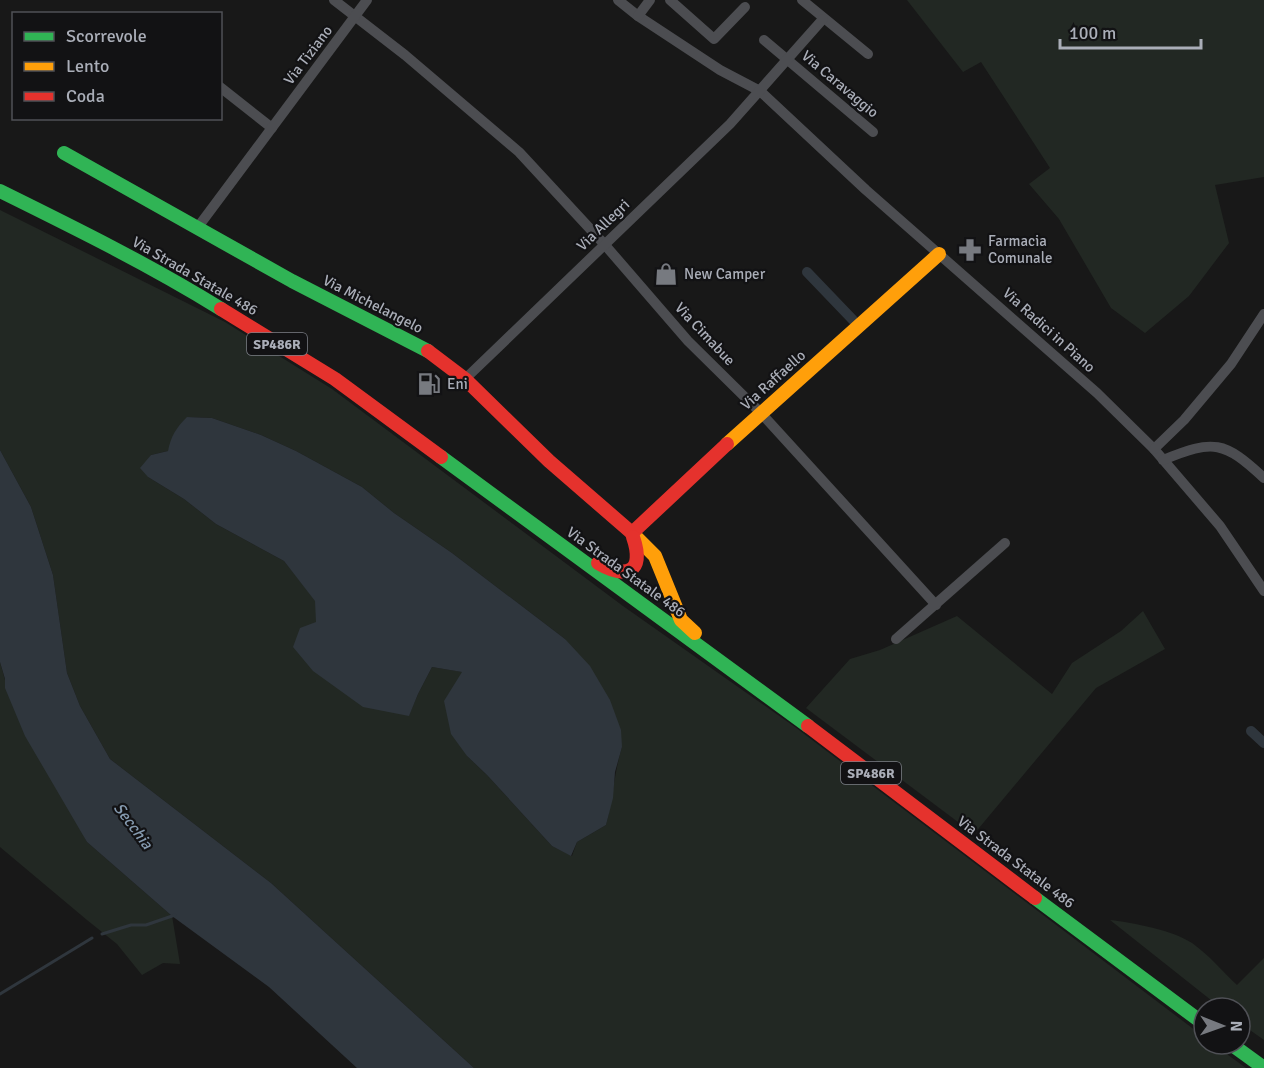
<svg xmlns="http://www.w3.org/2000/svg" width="1264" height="1068" viewBox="0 0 1264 1068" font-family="Signika,sans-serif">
<rect width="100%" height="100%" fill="#181818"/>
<!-- green -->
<g fill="#222823" fill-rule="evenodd">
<path d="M907,0H1264V177L1215,185L1229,243L1189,296L1145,333L1111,308L1059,219L1029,184L1050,168L981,62L963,72Z"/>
<path d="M0,210L225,322L332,389L623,606L795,727L1204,1037V1044H1213L1246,1068H474L271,883L110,759L80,706L67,673L53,575L31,507L0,450ZM188,417L212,418L261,435L296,451L362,487L394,513L452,553L565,639L622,747C614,773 613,799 606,825L577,842L572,856L552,846L487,775L467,756L463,672L432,667L418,694L409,715L316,622V601L284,561L216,524L184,499L148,477L151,455L168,451Z"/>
<path d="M1143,611L1165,649L1096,688L974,834L806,708L850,659L880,650L957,616L1052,694L1072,663L1121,631Z"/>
<path d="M0,662L5,680L87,842L172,916L180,964L163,963L142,975L117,944L87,920L0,847Z"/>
<path d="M1110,920C1134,923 1172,930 1192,943C1209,955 1222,971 1237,985L1264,958V1040L1240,1023V1008H1221Z"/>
</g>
<!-- water -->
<g fill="#2f363d">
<path d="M187,417L212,418L261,435L296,451L362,487L394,513L452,553L565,639L590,666L610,700L621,730L622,747L615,772L613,798L606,825L577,842L571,856L552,846L487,775L467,756L451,734L444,701L462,672L432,667L418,694L409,716L363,707L313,671L293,647L300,628L316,622L315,601L284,561L216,524L184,499L148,477L140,468L151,455L168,451C171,436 176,428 187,417Z"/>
<path d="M0,450L31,507L53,575L67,673L80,706L110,759L271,883L474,1068H357L269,987L172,916L87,842L25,736L5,688V679L0,662Z"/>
</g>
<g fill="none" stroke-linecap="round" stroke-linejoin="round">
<!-- stream -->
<g stroke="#2f363d" stroke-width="3">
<path d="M102,934L131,925H146L175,915"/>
<path d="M0,994L92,938"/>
</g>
<!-- canal -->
<g stroke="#2f363d" stroke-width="10">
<path d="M807,272L853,320"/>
<path d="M1251,731L1264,743"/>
</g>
<!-- street -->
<g stroke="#4c4d51" stroke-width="10">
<path d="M334,0L405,55L519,152L605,245L688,341L761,413L936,605"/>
<path d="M618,0L638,16L720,70L760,91L866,190L1097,393L1154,449L1220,526L1264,591"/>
<path d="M670,0L714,39L745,7"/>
<path d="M802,0L868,54"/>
<path d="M638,16L650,0"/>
<path d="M764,40L873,132"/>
<path d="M220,87L272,128"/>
<path d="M198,227L367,0"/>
<path d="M465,379L730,124L823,19"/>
<path d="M1154,449L1184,420L1231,364L1264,314"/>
<path d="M1163,460C1214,439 1224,441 1264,478"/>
<path d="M896,639L1005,543"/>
</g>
<!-- fast -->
<g stroke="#30b455" stroke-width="14">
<path d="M64,153L292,281L428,351"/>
<path d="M0,191C75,228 150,265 221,309"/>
<path d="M441,457L808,726"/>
<path d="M1035,898L1204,1024"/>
<path d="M1231,1044L1264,1068"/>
</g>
<!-- slow -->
<g stroke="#ff9f0a" stroke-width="14">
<path d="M727,444L939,254"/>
<path d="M632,533L655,556L681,620L695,633"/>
</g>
<!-- jam -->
<g stroke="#e5322d" stroke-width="14">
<path d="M221,309L335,379L441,457"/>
<path d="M428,351L465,379L549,461L632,533L727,444"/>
<path d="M598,563C627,580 645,572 633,537"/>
<path d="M808,726L1035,898"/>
</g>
</g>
<!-- icons -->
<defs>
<g id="pharmacy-bare" transform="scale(1.8)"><path d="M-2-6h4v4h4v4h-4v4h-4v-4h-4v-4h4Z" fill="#777a80" stroke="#121214" stroke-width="2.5" paint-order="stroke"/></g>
<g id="shop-bare" transform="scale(1.8)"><path d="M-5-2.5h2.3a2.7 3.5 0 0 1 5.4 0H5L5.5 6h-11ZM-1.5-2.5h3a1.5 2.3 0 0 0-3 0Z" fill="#777a80" stroke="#121214" stroke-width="2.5" paint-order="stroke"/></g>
<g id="fuel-bare" transform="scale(1.8)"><path d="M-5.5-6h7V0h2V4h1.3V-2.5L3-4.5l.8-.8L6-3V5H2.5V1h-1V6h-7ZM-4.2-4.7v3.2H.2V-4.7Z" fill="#777a80" stroke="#121214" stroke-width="2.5" paint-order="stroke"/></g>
</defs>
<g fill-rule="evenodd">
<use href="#pharmacy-bare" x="970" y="250"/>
<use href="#shop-bare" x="666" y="274"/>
<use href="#fuel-bare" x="429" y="384"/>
</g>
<g text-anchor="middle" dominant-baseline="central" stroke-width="4.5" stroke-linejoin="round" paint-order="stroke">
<!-- shield labels -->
<g fill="#121214" stroke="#7c7f87" stroke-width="1.5">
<rect x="247" y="333" width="60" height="22" rx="4.5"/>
<rect x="841" y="762" width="60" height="22" rx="4.5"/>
</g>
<g font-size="14" font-weight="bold" fill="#aaaeb8">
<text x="277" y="344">SP486R</text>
<text x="871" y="773">SP486R</text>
</g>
<!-- street labels -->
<g font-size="15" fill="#aaaeb8" stroke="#121214">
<text transform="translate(308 55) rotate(-53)">Via Tiziano</text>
<text transform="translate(840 84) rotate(40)">Via Caravaggio</text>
<text transform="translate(603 225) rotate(-44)">Via Allegri</text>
<text transform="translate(195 276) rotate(30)">Via Strada Statale 486</text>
<text transform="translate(373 304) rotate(27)">Via Michelangelo</text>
<text transform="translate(1049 330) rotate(42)">Via Radici in Piano</text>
<text transform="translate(705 334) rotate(47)">Via Cimabue</text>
<text transform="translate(773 380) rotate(-42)">Via Raffaello</text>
<text transform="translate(626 572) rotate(36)">Via Strada Statale 486</text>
<text transform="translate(1016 862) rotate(37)">Via Strada Statale 486</text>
</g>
<!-- poi labels -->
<g font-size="15" fill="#aaaeb8" stroke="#121214" text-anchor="start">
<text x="988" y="241">Farmacia<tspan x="988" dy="17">Comunale</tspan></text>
<text x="684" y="274">New Camper</text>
<text x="447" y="384">Eni</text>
</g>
<!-- water labels -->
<g font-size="16" font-style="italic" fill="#859aaf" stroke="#121214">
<text transform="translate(133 826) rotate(53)">Secchia</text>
</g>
</g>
<!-- legend -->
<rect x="12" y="12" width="210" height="108" fill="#121214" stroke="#4f5056" stroke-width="1.5"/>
<rect x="24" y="32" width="30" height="9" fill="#30b455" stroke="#4f5056" stroke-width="1.5"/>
<text x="66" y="42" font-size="18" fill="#aaaeb8">Scorrevole</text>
<rect x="24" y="62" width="30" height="9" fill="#ff9f0a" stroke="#4f5056" stroke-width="1.5"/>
<text x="66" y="72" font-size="18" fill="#aaaeb8">Lento</text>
<rect x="24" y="92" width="30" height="9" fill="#e5322d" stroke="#4f5056" stroke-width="1.5"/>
<text x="66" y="102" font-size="18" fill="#aaaeb8">Coda</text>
<!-- north arrow -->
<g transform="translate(1222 1026) rotate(91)"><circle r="28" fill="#121214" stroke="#4f5056" stroke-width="1.5"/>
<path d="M0-4.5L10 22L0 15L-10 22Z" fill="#777a80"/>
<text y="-9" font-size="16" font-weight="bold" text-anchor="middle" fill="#aaaeb8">N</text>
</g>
<!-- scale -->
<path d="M1060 39v9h141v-9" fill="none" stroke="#aaaeb8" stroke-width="3"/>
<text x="1069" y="39" font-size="18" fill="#aaaeb8" stroke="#121214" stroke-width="4.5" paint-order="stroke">100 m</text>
</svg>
